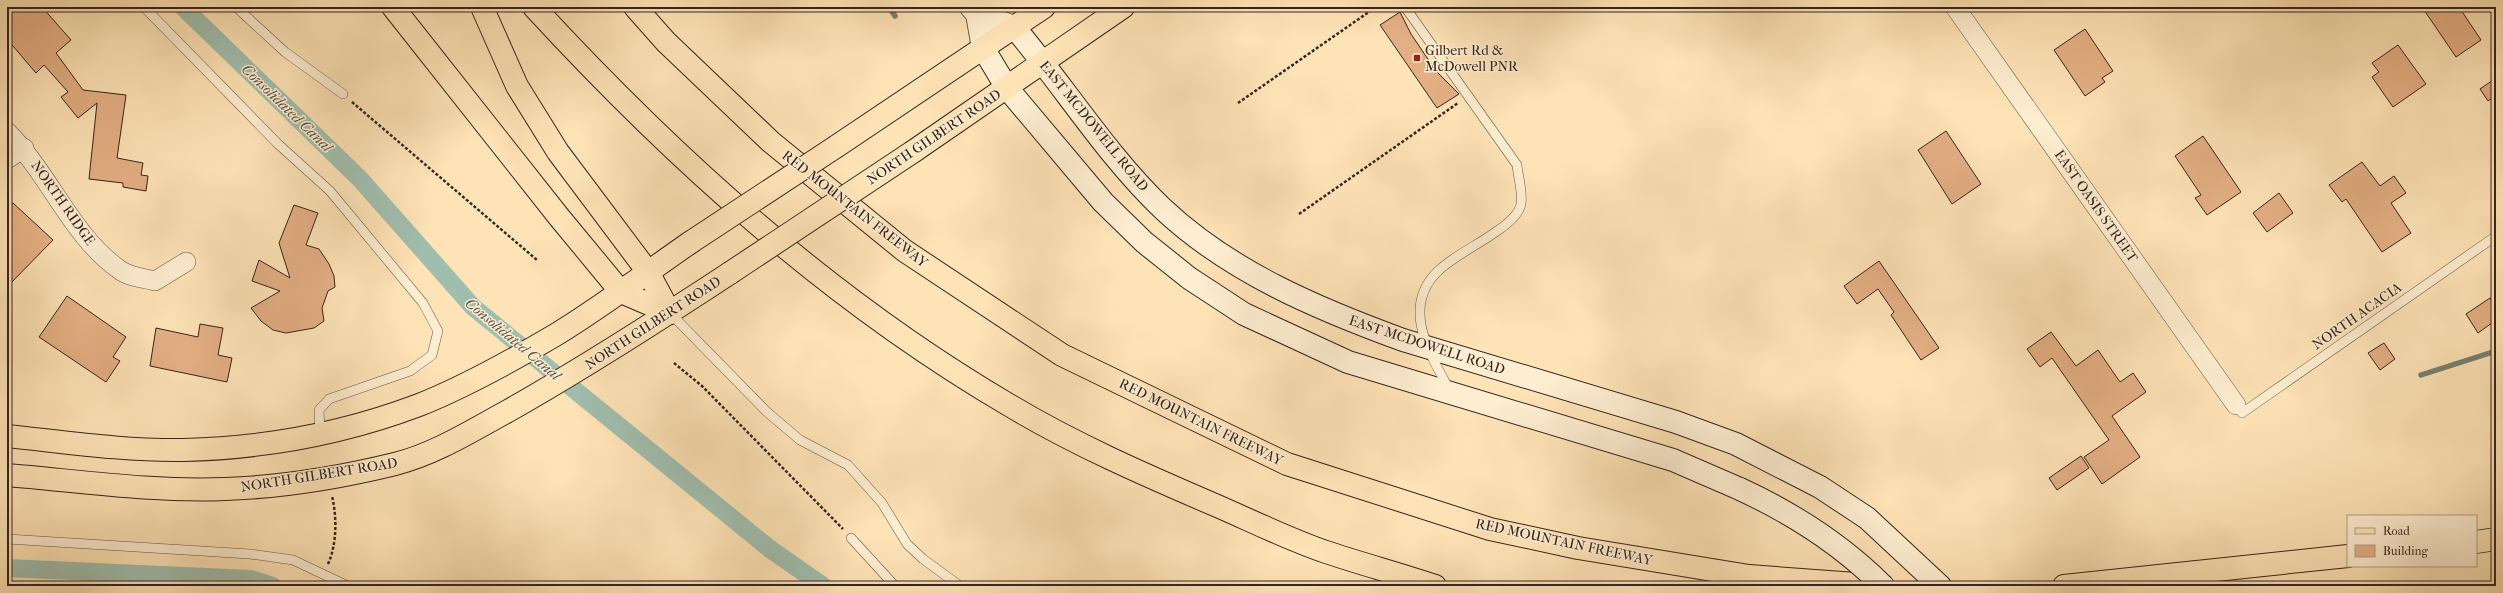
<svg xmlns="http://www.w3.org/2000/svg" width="2503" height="593" viewBox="0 0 2503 593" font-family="'IM FELL French Canon',serif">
<rect width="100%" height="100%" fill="#fee3b6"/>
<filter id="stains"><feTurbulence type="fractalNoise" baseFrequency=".005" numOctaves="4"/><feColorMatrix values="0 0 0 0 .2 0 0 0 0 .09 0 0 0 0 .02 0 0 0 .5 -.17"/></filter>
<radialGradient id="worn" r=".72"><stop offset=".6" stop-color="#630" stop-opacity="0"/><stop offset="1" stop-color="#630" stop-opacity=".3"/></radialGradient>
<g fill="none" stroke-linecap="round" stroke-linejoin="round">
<!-- stream -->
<g stroke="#768074" stroke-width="5.5">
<path d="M889,7L895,16"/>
<path d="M2421,375L2496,351"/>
</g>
<!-- canal -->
<g stroke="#a0beae" stroke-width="18">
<path d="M183,7L360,179L473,307L770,549L823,586"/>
<path d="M7,568L251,579L273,586"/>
</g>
</g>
<!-- building -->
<g fill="#e4af84" stroke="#36241e">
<path d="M7,7H42L71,40L56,53L83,90L126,95L117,158L143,163L141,175L148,176L146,191L123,187V183L89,179L97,103L78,118L61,97L68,92L44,65L36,73L7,39Z"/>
<path d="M2422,7H2459L2481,40L2456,57Z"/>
<path d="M1400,12L1411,34L1436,71L1459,94L1437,108L1380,25Z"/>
<path d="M2085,29L2113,71L2102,78L2105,82L2085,96L2054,50Z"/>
<path d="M2398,45L2426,84L2393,107L2372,77L2379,72L2372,63Z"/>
<path d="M2496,78V95L2488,101L2480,89Z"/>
<path d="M1946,131L1981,184L1952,204L1918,150Z"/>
<path d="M2203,136L2241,192L2207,215L2195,198L2201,195L2175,156Z"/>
<path d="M2362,162L2380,186L2394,176L2406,193L2391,203L2411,233L2382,252L2346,199L2342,202L2329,185Z"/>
<path d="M2279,193L2293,213L2267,232L2253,213Z"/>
<path d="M13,203L53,240L7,287V210Z"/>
<path d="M294,205L318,213L306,245L319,249L329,264L334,276L335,287L328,291L322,308L324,321L314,328L286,333L273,330L261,321L251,308L280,291L252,281L259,260L290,278L279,243Z"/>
<path d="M1879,261L1939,348L1921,360L1891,315L1894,312L1878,289L1857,304L1844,286Z"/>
<path d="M67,296L126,337L113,357L120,361L106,382L39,337Z"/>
<path d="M2490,298L2496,307V320L2478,333L2466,314Z"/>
<path d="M200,324L223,328L218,355L232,358L227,382L150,366L156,328L198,337Z"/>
<path d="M2051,332L2076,366L2098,350L2120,382L2133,373L2146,392L2112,416L2140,457L2102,484L2084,457L2109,440L2052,358L2040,367L2027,349Z"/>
<path d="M2384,343L2395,359L2380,370L2368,353Z"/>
<path d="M2081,456L2089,468L2057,490L2049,478Z"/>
</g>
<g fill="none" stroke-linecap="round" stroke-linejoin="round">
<!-- service casing -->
<g stroke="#685444" stroke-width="10">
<g id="service">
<path d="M144,7L278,144L330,191L423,303L438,331L432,355L410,371L329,399L319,410L320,433"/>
<path d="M236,7L285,52L343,94"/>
<path d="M1405,7L1517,165C1518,177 1523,192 1521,204C1519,215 1506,225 1497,231C1478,245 1453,256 1437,272C1401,308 1430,354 1449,389"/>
<path d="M670,313L767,412L800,440L848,465L882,503L907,544L923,559L960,586"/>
<path d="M2236,405L2242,413L2496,236"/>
<path d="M851,538L895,586"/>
<path d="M7,539L250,554L293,560L348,586"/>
</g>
</g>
<!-- minor casing -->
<g stroke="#685444" stroke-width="20">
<g id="minor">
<path d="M1955,7L2236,405"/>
<path d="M7,132C49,173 72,237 120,270C129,277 144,278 155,281L186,262"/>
<path d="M7,159L24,148"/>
</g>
</g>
<!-- tertiary casing -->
<g stroke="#685444" stroke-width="24">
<g id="tertiary">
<path d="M971,7L977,14L983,48"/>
<path d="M977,14L1014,27"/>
</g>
</g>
<!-- secondary casing -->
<g stroke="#36241e" stroke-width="24">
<g id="secondary">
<path d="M1014,27C1064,86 1107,156 1163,209C1230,272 1318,309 1403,340L1676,422L1736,444L1820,487L1867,518L1940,586"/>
<path d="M983,48L1007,88L1103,202L1144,242L1189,278L1244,314L1348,362L1673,460L1740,489"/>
</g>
</g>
<!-- primary casing -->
<g stroke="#36241e" stroke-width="24">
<g id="primary">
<path d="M837,146L1044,7"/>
<path d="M914,151L1123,7"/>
<path d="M7,436C65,442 125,451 184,450C263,448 345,433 419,405C467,386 513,360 557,334C603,306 646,273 691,242"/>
<path d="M7,475C79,481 153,492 225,489C280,487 342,477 395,464C435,454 473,430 508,411C584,368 657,321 730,273"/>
</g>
</g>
<!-- motorway casing -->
<g stroke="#36241e" stroke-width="24">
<g id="motorway">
<path d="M393,7L559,217L621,292L670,313"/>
<path d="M482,7L517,86L558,152L648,272L670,313"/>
<path d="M534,7C674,159 830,300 1009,405C1074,444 1145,475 1215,505C1252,521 1288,539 1326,552C1362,564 1399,574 1435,586"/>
<path d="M635,7L666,42L771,142L905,251L1062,355L1287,464L1490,529L1578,548L1749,576L1883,586"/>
<path d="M2476,542L2496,539"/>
<path d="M2064,586L2348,556"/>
</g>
</g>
<!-- path -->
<g stroke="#36241e" stroke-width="2.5" stroke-dasharray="3 2" stroke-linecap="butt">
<path d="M352,102L537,260"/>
<path d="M1238,103L1376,7"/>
<path d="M1299,214L1458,103"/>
<path d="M674,363L702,386L843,529"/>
<path d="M328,564C337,544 337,517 332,496"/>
</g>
<!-- service -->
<use href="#service" stroke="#feedd0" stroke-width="9"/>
<!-- minor -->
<use href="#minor" stroke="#feedd0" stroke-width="19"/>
<!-- tertiary -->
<use href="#tertiary" stroke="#feedd0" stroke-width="22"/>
<!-- secondary -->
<use href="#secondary" stroke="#feedd0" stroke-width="22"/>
<!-- primary -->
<use href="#primary" stroke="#fee3b6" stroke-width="22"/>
<!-- motorway -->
<use href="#motorway" stroke="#fee3b6" stroke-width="22"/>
<!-- secondary-bridge casing -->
<g stroke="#36241e" stroke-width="24" stroke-linecap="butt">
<path id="secondary-bridge" d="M1740,489C1792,513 1843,546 1883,586"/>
</g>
<!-- primary-bridge casing -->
<g stroke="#36241e" stroke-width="24" stroke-linecap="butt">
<g id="primary-bridge">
<path d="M691,242L837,146"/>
<path d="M730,273L914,151"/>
</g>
</g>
<!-- secondary-bridge -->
<use href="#secondary-bridge" stroke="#feedd0" stroke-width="22"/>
<!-- primary-bridge -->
<use href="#primary-bridge" stroke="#fee3b6" stroke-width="22"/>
</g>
<!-- markers -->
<rect fill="#8f2418" stroke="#feedd0" stroke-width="1.5" x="1413" y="54" width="8" height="8" rx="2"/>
<g text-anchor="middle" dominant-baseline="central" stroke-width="3" stroke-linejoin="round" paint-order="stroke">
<!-- poi labels -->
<g font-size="14" fill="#36241e" stroke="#feedd0" text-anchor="start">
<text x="1425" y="50">Gilbert Rd &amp;<tspan x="1425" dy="16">McDowell PNR</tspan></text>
</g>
<!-- street labels -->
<g font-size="14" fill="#36241e" stroke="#feedd0">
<text transform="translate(1094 126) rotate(51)">EAST MCDOWELL ROAD</text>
<text transform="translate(934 137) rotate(-34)">NORTH GILBERT ROAD</text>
<text transform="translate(63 203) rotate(55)">NORTH RIDGE</text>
<text transform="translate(2096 206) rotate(55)">EAST OASIS STREET</text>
<text transform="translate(855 209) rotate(38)">RED MOUNTAIN FREEWAY</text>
<text transform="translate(2357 316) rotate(-35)">NORTH ACACIA</text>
<text transform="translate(653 323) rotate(-33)">NORTH GILBERT ROAD</text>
<text transform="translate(1427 345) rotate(18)">EAST MCDOWELL ROAD</text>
<text transform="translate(1201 422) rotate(26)">RED MOUNTAIN FREEWAY</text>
<text transform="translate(319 475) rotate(-9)">NORTH GILBERT ROAD</text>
<text transform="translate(1564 542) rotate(12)">RED MOUNTAIN FREEWAY</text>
</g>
<!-- water labels -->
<g font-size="15" font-style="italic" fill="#565249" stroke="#feedd0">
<text transform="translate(287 108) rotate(44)">Consolidated Canal</text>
<text transform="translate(513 339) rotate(40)">Consolidated Canal</text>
</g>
</g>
<!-- margin -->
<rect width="2503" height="593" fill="none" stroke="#fee3b6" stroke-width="24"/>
<rect x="8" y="8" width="2487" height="577" fill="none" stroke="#36241e" stroke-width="2"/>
<rect x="12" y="12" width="2479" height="569" fill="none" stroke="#36241e"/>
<!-- legend -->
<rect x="2347" y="515" width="130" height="52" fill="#feedd0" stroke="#ae9d89"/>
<rect x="2355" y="528" width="20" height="6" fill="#fee3b6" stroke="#ae9d89"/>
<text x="2383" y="535" font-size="12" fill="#36241e">Road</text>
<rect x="2355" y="545" width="20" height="12" fill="#e4af84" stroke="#ae9d89"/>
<text x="2383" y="555" font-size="12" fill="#36241e">Building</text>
<rect width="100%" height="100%" filter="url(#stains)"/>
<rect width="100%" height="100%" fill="url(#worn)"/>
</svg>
